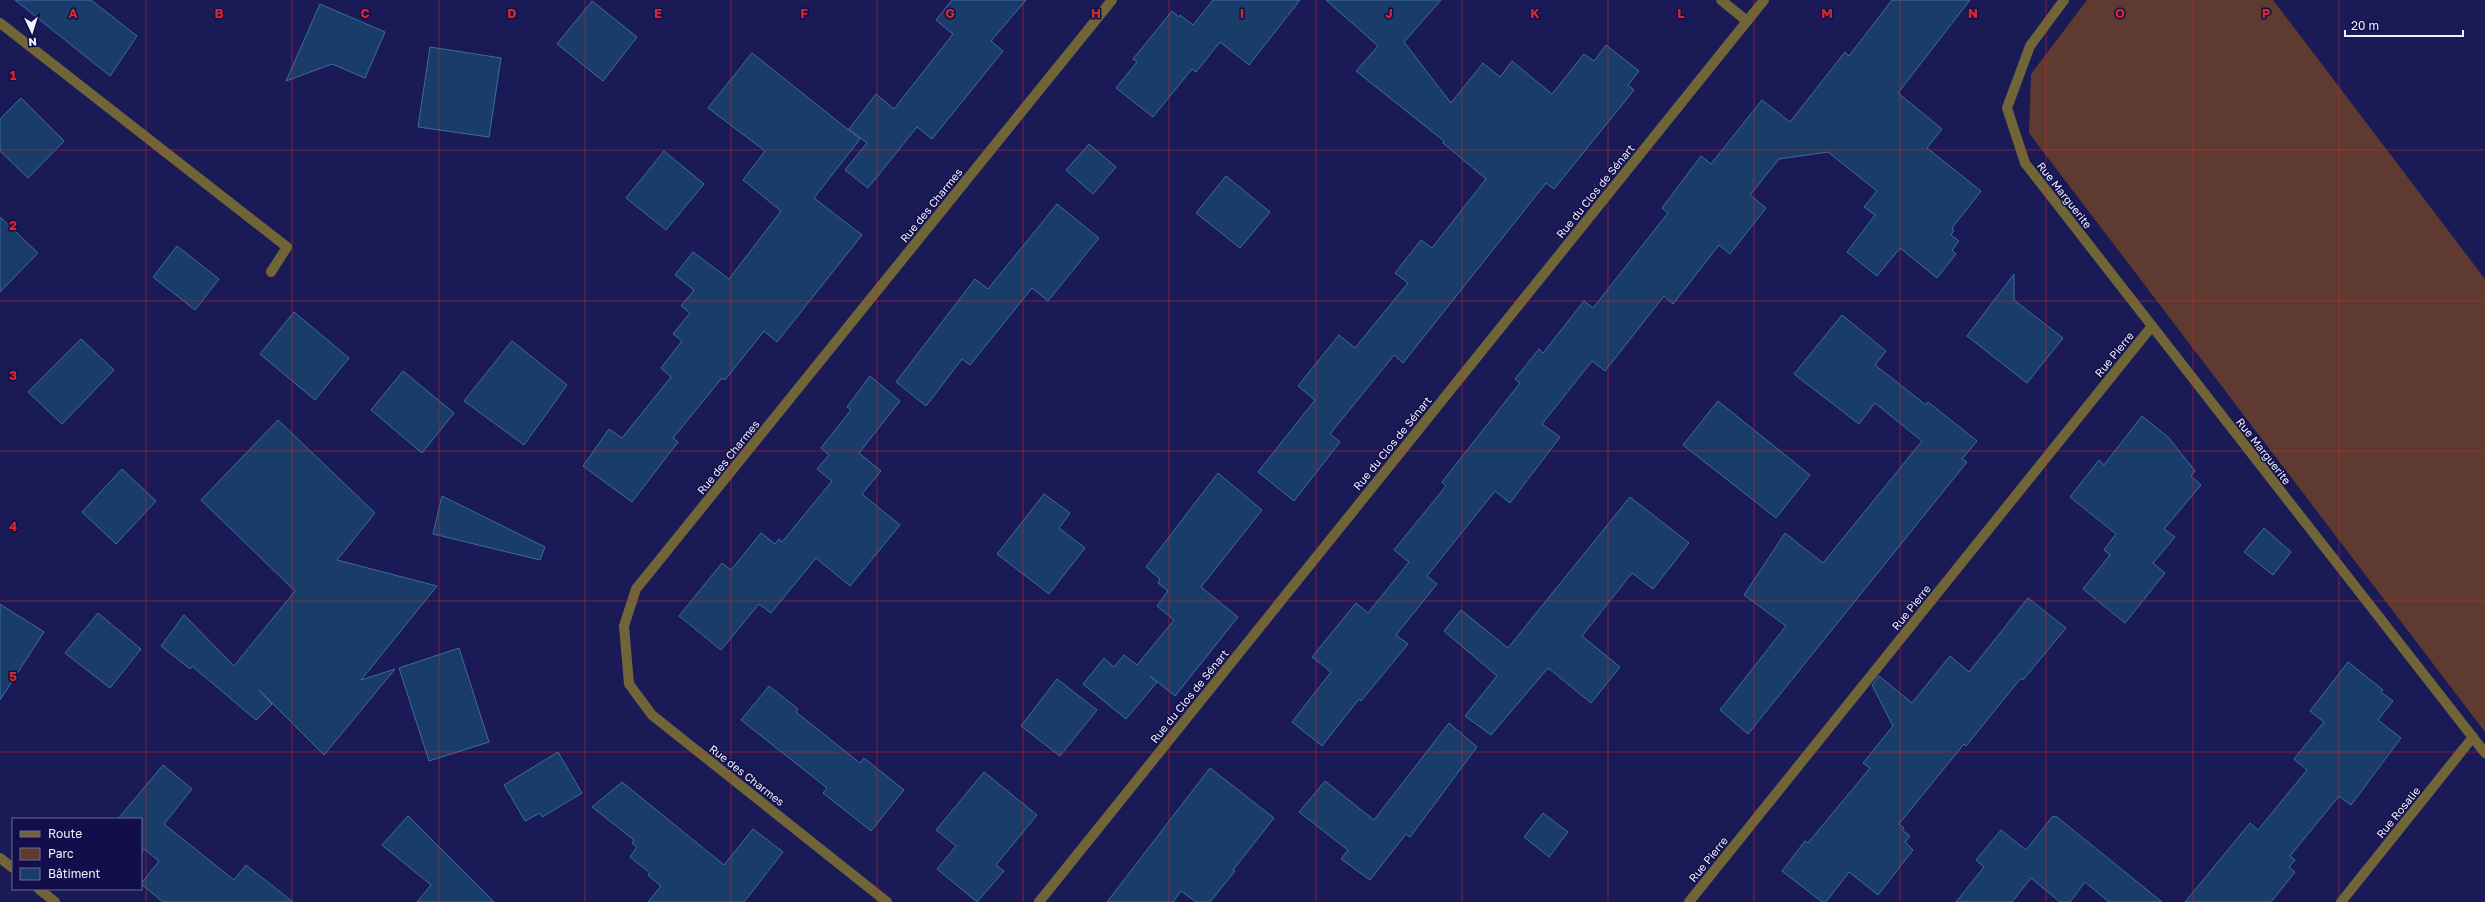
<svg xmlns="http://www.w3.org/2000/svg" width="2485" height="902" viewBox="0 0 2485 902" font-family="'Golos Text',sans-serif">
<rect width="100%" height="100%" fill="#1a1a57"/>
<!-- green -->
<path fill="#5e3a30" d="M2087,0H2273L2485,279V732L2029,133L2031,74Z"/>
<!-- building -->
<g fill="#193c69" stroke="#3e6ba6">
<path d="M15,0H91L137,36L110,76Z"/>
<path d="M952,0H1026L991,41L1003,51L932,139L917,127L868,188L845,170L867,143L849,129L876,94L894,109L953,34L936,20Z"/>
<path d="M1213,0H1300L1249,65L1220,42L1196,72L1192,69L1153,117L1116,88L1137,62L1133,59L1172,11L1179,17L1180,15L1193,25Z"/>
<path d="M1326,0H1441L1404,42L1451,103L1483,63L1500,77L1512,61L1552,94L1584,54L1594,61L1606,45L1639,71L1628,85L1634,90L1554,189L1546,183L1403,363L1394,355L1330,434L1340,442L1294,501L1258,472L1315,400L1298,386L1339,335L1355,348L1408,283L1395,273L1421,240L1432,248L1486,179L1443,143L1444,141L1356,71L1378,46Z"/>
<path d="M1892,0H1970L1898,93L1942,129L1927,148L1981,191L1952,228L1954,230L1951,235L1959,241L1952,250L1956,254L1937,278L1900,248L1877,276L1847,252L1875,215L1864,207L1877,191L1828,152L1779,159L1750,195L1766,208L1730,254L1719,245L1673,304L1664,296L1605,371L1592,361L1542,424L1560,437L1510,503L1495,491L1427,576L1437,584L1396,635L1408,644L1361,701L1359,699L1322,746L1292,722L1331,672L1312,657L1356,603L1368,613L1409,562L1394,550L1446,486L1442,482L1520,383L1515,379L1539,349L1543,353L1584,301L1593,308L1668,213L1662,208L1701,156L1711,164L1762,100L1790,122L1845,52L1849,56Z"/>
<path d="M592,1L637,37L603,81L557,44Z"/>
<path d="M320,4L385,32L365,78L332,64L286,81Z"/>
<path d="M430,47L501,58L489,137L418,127Z"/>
<path d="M752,53L860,139L814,198L862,235L777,342L764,331L725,380L722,378L673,438L678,442L632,502L583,466L609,429L622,438L671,377L661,368L682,341L673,334L690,313L681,306L694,290L675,275L693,252L729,279L781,211L743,180L765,151L708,108Z"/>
<path d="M21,98L64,141L28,178L0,151V119Z"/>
<path d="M1089,144L1116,167L1093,194L1066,170Z"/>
<path d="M664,151L704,184L666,230L626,198Z"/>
<path d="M1226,176L1270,212L1240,248L1196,213Z"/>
<path d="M1057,204L1099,238L1048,301L1032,288L970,365L962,359L926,406L896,382L975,279L988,289Z"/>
<path d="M0,217L38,253L0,292Z"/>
<path d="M177,246L219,279L195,310L153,277Z"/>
<path d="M2014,274V300L2063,338L2027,383L1967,336Z"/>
<path d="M294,312L349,358L315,400L260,354Z"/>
<path d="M1842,315L1886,351L1875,365L1926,405L1928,402L1977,441L1962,459L1967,462L1748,734L1720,710L1786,626L1744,595L1785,533L1823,563L1922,441L1875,403L1859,424L1794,374Z"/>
<path d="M81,339L114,370L62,424L28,392Z"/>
<path d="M512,341L567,385L524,445L464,401Z"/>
<path d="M403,371L454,413L422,453L371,410Z"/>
<path d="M870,376L900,401L859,453L881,471L862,494L900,525L850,586L816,558L771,613L759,604L721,650L679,616L722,563L731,570L761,533L775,544L779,539L782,542L832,481L817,469L829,455L821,448L851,410L847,407Z"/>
<path d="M1718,401L1810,475L1776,518L1683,445Z"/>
<path d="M2142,416L2168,437L2195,471L2191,476L2201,485L2164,529L2175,537L2153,563L2165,573L2125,623L2083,589L2110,555L2104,550L2116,534L2070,497L2099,460L2104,465Z"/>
<path d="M278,420L375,513L337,560L437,586L361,680L395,669L324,755L259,690L272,704L256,720L192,666L190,669L161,646L184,615L234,666L295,591L201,500Z"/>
<path d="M122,469L156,501L116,544L82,512Z"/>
<path d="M1218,473L1262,510L1201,587L1238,617L1175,696L1150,676L1157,682L1126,719L1083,684L1104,658L1114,667L1124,655L1137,665L1174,620L1157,606L1168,591L1158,583L1160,579L1146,567Z"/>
<path d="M1044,494L1070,513L1059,528L1085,548L1049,594L997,554Z"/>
<path d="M442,496L545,547L540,560L433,534Z"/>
<path d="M1630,497L1689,543L1653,589L1632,573L1582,636L1620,667L1591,703L1548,668L1491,735L1465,716L1497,676L1444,631L1461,610L1508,648Z"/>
<path d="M2264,528L2291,552L2273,575L2244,552Z"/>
<path d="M2028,598L2066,628L2023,680L2021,678L1966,746L1964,744L1899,824L1904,828L1902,830L1910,836L1905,842L1913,850L1878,895L1849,872L1826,902H1822L1782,871L1805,841L1808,843L1870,768L1863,763L1893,726L1872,685L1879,676L1912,703L1950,656L1969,672Z"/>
<path d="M0,604L44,632L0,700Z"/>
<path d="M98,613L141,649L110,688L65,653Z"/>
<path d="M459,648L489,742L429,761L399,668Z"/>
<path d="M2348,662L2383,690L2381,692L2393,701L2378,720L2401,738L2351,805L2339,796L2290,856L2295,860L2289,867L2295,872L2271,902H2185L2250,823L2258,830L2307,770L2294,759L2324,722L2310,711Z"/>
<path d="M1057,679L1097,710L1060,756L1021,726Z"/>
<path d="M769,686L798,709L796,712L860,763L864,758L904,790L871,831L823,793L827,788L741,720Z"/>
<path d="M1449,723L1477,747L1410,837L1406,834L1370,880L1341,859L1348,850L1299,812L1325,781L1374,820Z"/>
<path d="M558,752L582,793L542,817L540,813L525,821L504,785Z"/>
<path d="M163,765L192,789L164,824L234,880L246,865L293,902H163L141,884L159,861L144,849L141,853V819H118Z"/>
<path d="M1210,768L1274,818L1233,870L1235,871L1210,902H1196L1181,891L1173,902H1107Z"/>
<path d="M984,772L1037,815L996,865L1004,871L977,902L937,869L956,846L936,830Z"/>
<path d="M622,782L724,865L753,829L783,852L744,902H648L661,886L648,875L650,873L630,857L637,847L632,843L634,840L592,807Z"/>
<path d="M1543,813L1568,832L1549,857L1524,837Z"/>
<path d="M408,816L494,902H417L431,885L382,845Z"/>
<path d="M2053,816L2057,817L2162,902H2109L2085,882L2070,902H2060L2031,878L2012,902H1956L1984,867L1976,860L2001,830L2026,850Z"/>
</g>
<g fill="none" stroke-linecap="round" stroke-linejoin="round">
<!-- minor -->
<g stroke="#706536" stroke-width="10">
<path d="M1721,0L1747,21"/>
<path d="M2064,0L2030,46L2007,108L2025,163L2485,753"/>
<path d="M0,23L287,247L271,272"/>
<path d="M0,858L13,868"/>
<path d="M39,889L55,902"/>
<path d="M887,902L652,715L629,684L624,626L636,589L1112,0"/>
<path d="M1039,902L1764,0"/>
<path d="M1689,902L2152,326"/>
<path d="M2341,902L2473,737"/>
</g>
</g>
<!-- grid -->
<path fill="none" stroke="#d62828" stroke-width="1" stroke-opacity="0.55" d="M146,0V902M292,0V902M439,0V902M585,0V902M731,0V902M877,0V902M1023,0V902M1169,0V902M1316,0V902M1462,0V902M1608,0V902M1754,0V902M1900,0V902M2046,0V902M2193,0V902M2339,0V902M0,150H2485M0,301H2485M0,451H2485M0,601H2485M0,752H2485"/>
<g text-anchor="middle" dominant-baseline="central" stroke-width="3" stroke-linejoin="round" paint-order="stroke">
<!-- street labels -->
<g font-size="11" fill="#f1f3fb" stroke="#120e4b">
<text transform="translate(1595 191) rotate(-51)">Rue du Clos de Sénart</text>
<text transform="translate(2065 195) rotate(52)">Rue Marguerite</text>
<text transform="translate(931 205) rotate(-51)">Rue des Charmes</text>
<text transform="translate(2114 354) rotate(-51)">Rue Pierre</text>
<text transform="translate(1392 443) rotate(-51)">Rue du Clos de Sénart</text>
<text transform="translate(2264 451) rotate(52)">Rue Marguerite</text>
<text transform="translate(728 457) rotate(-51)">Rue des Charmes</text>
<text transform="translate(1911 607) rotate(-51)">Rue Pierre</text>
<text transform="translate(1189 696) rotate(-51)">Rue du Clos de Sénart</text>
<text transform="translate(747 775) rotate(38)">Rue des Charmes</text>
<text transform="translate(2398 812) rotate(-51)">Rue Rosalie</text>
<text transform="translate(1708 859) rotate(-51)">Rue Pierre</text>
</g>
</g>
<g font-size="13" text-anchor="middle" font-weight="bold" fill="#d62828" stroke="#120e4b" stroke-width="3" stroke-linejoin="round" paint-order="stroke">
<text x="73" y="18">A</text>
<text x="219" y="18">B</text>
<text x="365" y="18">C</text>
<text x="512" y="18">D</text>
<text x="658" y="18">E</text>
<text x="804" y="18">F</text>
<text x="950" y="18">G</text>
<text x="1096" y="18">H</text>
<text x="1242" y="18">I</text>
<text x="1389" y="18">J</text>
<text x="1535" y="18">K</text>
<text x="1681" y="18">L</text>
<text x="1827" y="18">M</text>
<text x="1973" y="18">N</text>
<text x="2120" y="18">O</text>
<text x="2266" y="18">P</text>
<text x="13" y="80">1</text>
<text x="13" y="230">2</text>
<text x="13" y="380">3</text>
<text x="13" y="531">4</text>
<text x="13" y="681">5</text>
</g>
<!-- legend -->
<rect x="12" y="818" width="130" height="72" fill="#120e4b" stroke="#6b6a91"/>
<rect x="20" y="831" width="20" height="6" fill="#706536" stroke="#6b6a91"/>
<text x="48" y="838" font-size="12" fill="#f1f3fb">Route</text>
<rect x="20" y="848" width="20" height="12" fill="#5e3a30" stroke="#6b6a91"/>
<text x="48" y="858" font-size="12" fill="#f1f3fb">Parc</text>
<rect x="20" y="868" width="20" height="12" fill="#193c69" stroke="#6b6a91"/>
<text x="48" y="878" font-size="12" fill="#f1f3fb">Bâtiment</text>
<!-- north arrow -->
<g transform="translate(32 32) rotate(176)" stroke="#120e4b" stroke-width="3" paint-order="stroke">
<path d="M0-3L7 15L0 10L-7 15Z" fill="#f1f3fb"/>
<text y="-6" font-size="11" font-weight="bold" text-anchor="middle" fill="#f1f3fb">N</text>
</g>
<!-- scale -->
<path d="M2345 30v6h118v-6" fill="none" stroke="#f1f3fb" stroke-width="2"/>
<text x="2351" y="30" font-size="12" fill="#f1f3fb" stroke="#120e4b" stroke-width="3" paint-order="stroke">20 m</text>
</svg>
